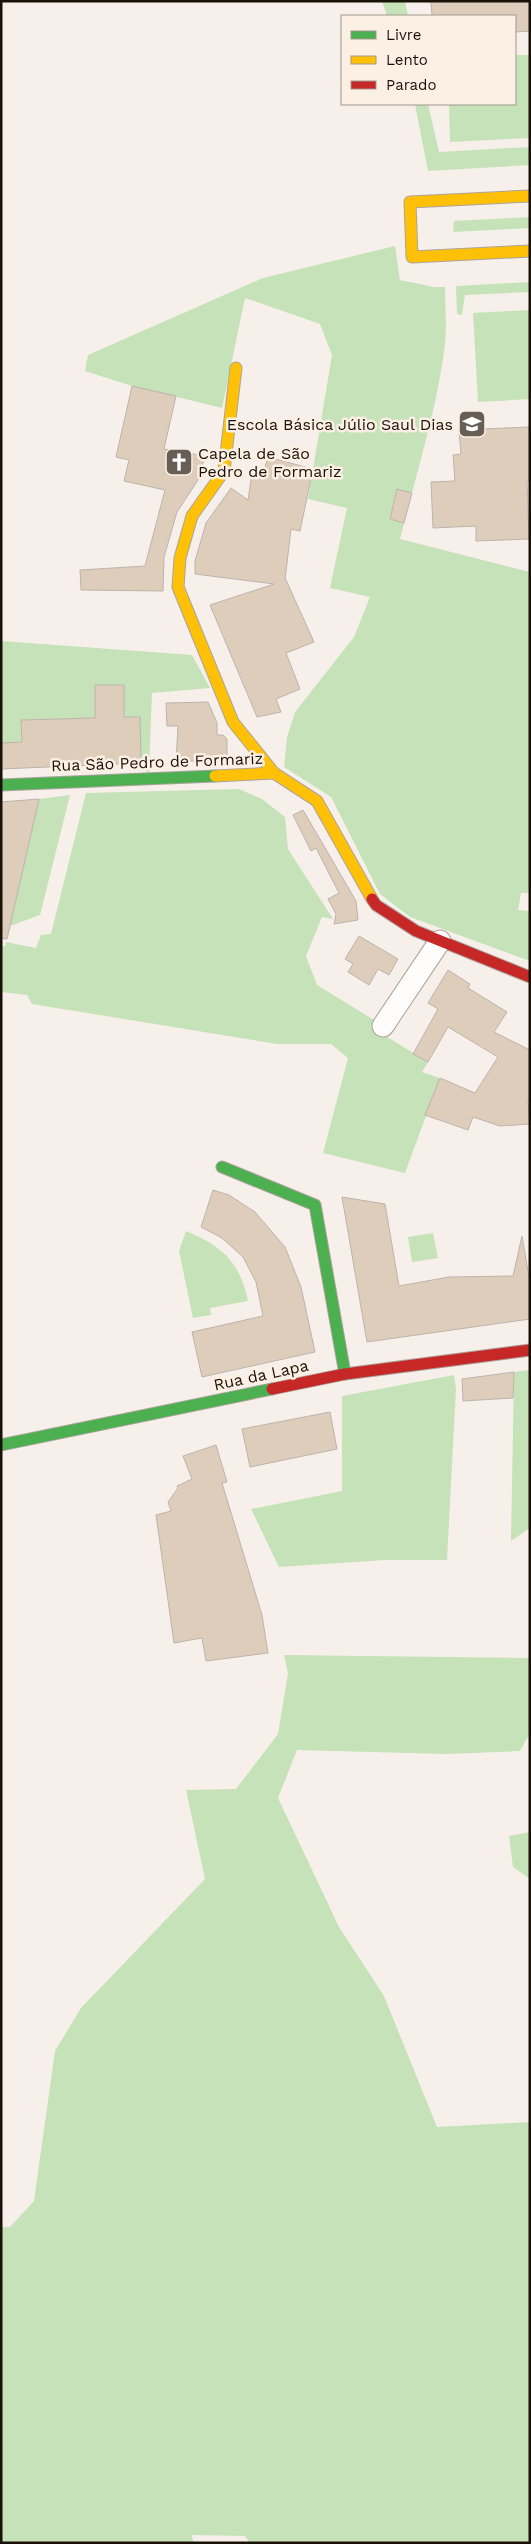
<svg xmlns="http://www.w3.org/2000/svg" width="531" height="2544" viewBox="0 0 531 2544" font-family="'Work Sans',sans-serif">
<rect width="100%" height="100%" fill="#f7f0ea"/>
<!-- green -->
<g fill="#c5e2b8">
<path d="M382,1H405L408,16H387Z"/>
<path d="M515,55H530V138L450,142L449,104H515Z"/>
<path d="M415,104H428L439,152L530,147V165L428,171Z"/>
<path d="M530,217V228L453,232L454,221Z"/>
<path d="M395,246L400,280L434,287H445C445,305 447,325 445,344C439,394 425,444 412,493L397,490L390,519L404,523L400,539L530,572V893H521L518,910L530,911V961L410,917L380,894L331,797L284,767L287,737L295,712L354,637L370,597L330,588L347,508L308,499L332,355L320,324L245,298L222,408L132,386L85,371L88,355L263,278Z"/>
<path d="M530,282V292L465,295L462,315L457,314L456,286Z"/>
<path d="M530,310V399L478,402L473,313Z"/>
<path d="M1,641L192,655L210,688L152,693L149,773L141,768L139,717L21,720L22,743H1Z"/>
<path d="M239,789L262,799L285,817L288,849L333,919L322,917L306,956L317,985L374,1020L371,1027L428,1062L422,1072L440,1078L405,1173L323,1153L348,1058L331,1044H277L32,1004L27,995L1,992V946H5L6,942L36,948L41,935L51,934L86,793Z"/>
<path d="M70,795L40,915L10,926L39,799Z"/>
<path d="M186,1231C222,1246 240,1262 248,1301L210,1308L211,1315L193,1318L179,1251Z"/>
<path d="M433,1233L438,1258L412,1262L408,1237Z"/>
<path d="M530,1370V1528L511,1541L514,1372Z"/>
<path d="M454,1375L456,1389L447,1560H384L279,1567L251,1509L342,1491V1396Z"/>
<path d="M284,1655L530,1658V1733L520,1751L446,1754L297,1750L278,1798L339,1927L384,1996L437,2127L530,2122V2543H250L245,2536L191,2535L194,2543H1V2227H10L34,2201L55,2051L81,2008L205,1879L186,1790L236,1789L278,1734L288,1673Z"/>
<path d="M530,1832V1879L513,1867L509,1836Z"/>
</g>
<!-- building -->
<g fill="#decdbb" stroke="#bcb4ac">
<path d="M431,1H530V31L515,32V16H432Z"/>
<path d="M132,386L176,396L164,449L205,456L198,480L177,512L164,557L163,591L81,590L80,570L145,566L165,490L124,481L129,460L116,457Z"/>
<path d="M530,427V481H527L529,539L476,541V526L433,528L431,482L455,481L453,455L461,454L459,430Z"/>
<path d="M268,457L313,469L300,531L291,529L285,580H286L314,642L286,653L300,689L276,699L281,712L257,717L210,605L274,584L195,574V561L206,523L231,488L248,500L252,473L263,474Z"/>
<path d="M397,489L412,493L404,523L390,519Z"/>
<path d="M95,685H124V717H140L141,763L1,769V743L22,742L21,720L95,718Z"/>
<path d="M208,702L217,723V735H223L227,739V759L176,762L178,726H167L166,703Z"/>
<path d="M39,799L7,939L1,938V802Z"/>
<path d="M303,810L356,901L358,920L334,924L336,914L328,899L339,893L316,848L311,851L293,815Z"/>
<path d="M359,936L398,959L389,975L378,969L369,985L348,972L353,964L345,959Z"/>
<path d="M448,970L470,984L468,988L507,1012L494,1032L530,1050V1098L528,1102L530,1124L500,1126L473,1117L468,1130L425,1115L440,1078L475,1093L498,1057L448,1027L428,1062L413,1054L438,1009L428,1003Z"/>
<path d="M213,1190L229,1195L255,1212L285,1247L301,1287L315,1352L202,1377L192,1332L263,1316L256,1282L243,1257L222,1238L201,1227Z"/>
<path d="M342,1197L385,1204L399,1286L449,1277L513,1276L522,1236L530,1283V1319L367,1342Z"/>
<path d="M514,1372L513,1398L463,1401L462,1379Z"/>
<path d="M330,1412L337,1449L250,1467L242,1429Z"/>
<path d="M216,1445L227,1482L222,1483L262,1615L268,1653L206,1661L202,1638L174,1643L156,1515L171,1511L168,1502L178,1488L177,1486L192,1479L183,1456Z"/>
</g>
<g fill="none" stroke-linecap="round" stroke-linejoin="round">
<!-- street casing -->
<g stroke="#aba49c" stroke-width="23">
<path id="street" d="M383,1026L440,941"/>
</g>
<!-- fast casing -->
<g stroke="#aba49c" stroke-width="13">
<g id="fast">
<path d="M1,785L215,776"/>
<path d="M222,1167L315,1205L345,1374"/>
<path d="M1,1445L272,1389"/>
</g>
</g>
<!-- slow casing -->
<g stroke="#aba49c" stroke-width="13">
<g id="slow">
<path d="M530,196L410,202L412,257L530,251"/>
<path d="M236,368L224,471L192,516L180,558L178,587L233,722L274,773"/>
<path d="M215,776L274,773L317,801L372,899"/>
</g>
</g>
<!-- jam casing -->
<g stroke="#aba49c" stroke-width="13">
<g id="jam">
<path d="M372,899L376,905L416,931L530,977"/>
<path d="M272,1389L345,1374L530,1350"/>
</g>
</g>
<!-- street -->
<use href="#street" stroke="#fefdfc" stroke-width="21"/>
<!-- fast -->
<use href="#fast" stroke="#4caf50" stroke-width="11"/>
<!-- slow -->
<use href="#slow" stroke="#ffc107" stroke-width="11"/>
<!-- jam -->
<use href="#jam" stroke="#c62828" stroke-width="11"/>
</g>
<!-- icons -->
<defs>
<g id="school-square" transform="scale(1.4375)"><rect x="-9" y="-9" width="18" height="18" rx="4" fill="#675f56" stroke="#fcf0e5"/><path d="M0-5L7-2L0 1L-7-2ZM-4 1L0 2.5L4 1V4Q0 6-4 4Z" fill="#fff"/></g>
<g id="church-square" transform="scale(1.4375)"><rect x="-9" y="-9" width="18" height="18" rx="4" fill="#675f56" stroke="#fcf0e5"/><path d="M-1.2-6h2.4v3.5h3.3v2.4h-3.3V6h-2.4V-.1h-3.3v-2.4h3.3Z" fill="#fff"/></g>
</defs>
<g fill-rule="evenodd">
<use href="#school-square" x="472" y="424"/>
<use href="#church-square" x="179" y="462"/>
</g>
<g text-anchor="middle" dominant-baseline="central" stroke-width="5" stroke-linejoin="round" paint-order="stroke">
<!-- poi labels -->
<g font-size="16" fill="#1a1107" stroke="#fcf0e5" text-anchor="end">
<text x="453" y="424">Escola Básica Júlio Saul Dias</text>
<text x="198" y="453" text-anchor="start">Capela de São<tspan x="198" dy="18">Pedro de Formariz</tspan></text>
</g>
<!-- street labels -->
<g font-size="16" fill="#1a1107" stroke="#fcf0e5">
<text transform="translate(157 762) rotate(-2)">Rua São Pedro de Formariz</text>
<text transform="translate(261 1375) rotate(-12)">Rua da Lapa</text>
</g>
</g>
<!-- border -->
<rect width="531" height="2544" fill="none" stroke="#1a1107" stroke-width="5"/>
<!-- legend -->
<rect x="341" y="15" width="175" height="90" fill="#fcf0e5" stroke="#a2978c"/>
<rect x="351" y="31" width="25" height="8" fill="#4caf50" stroke="#a2978c"/>
<text x="386" y="40" font-size="15" fill="#1a1107">Livre</text>
<rect x="351" y="56" width="25" height="8" fill="#ffc107" stroke="#a2978c"/>
<text x="386" y="65" font-size="15" fill="#1a1107">Lento</text>
<rect x="351" y="81" width="25" height="8" fill="#c62828" stroke="#a2978c"/>
<text x="386" y="90" font-size="15" fill="#1a1107">Parado</text>
</svg>
